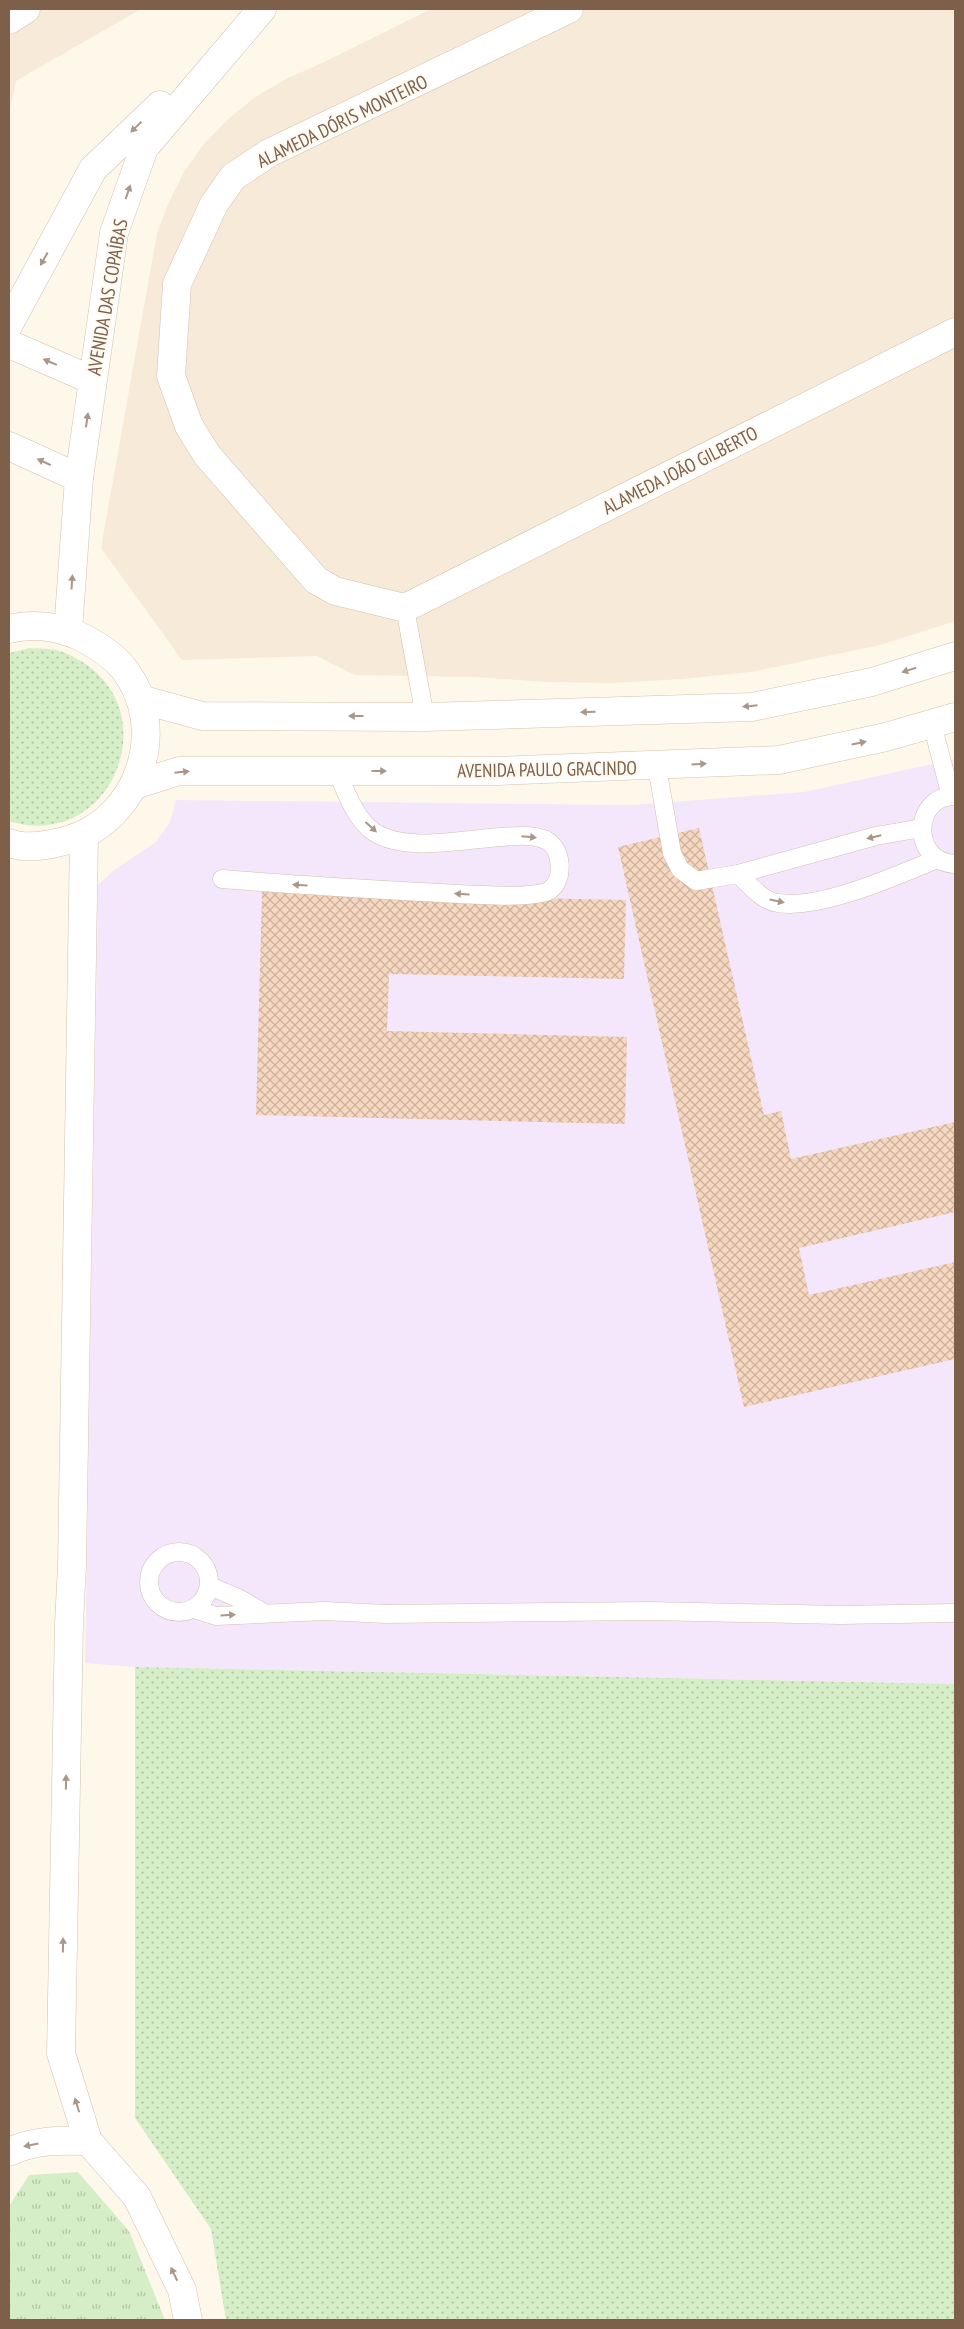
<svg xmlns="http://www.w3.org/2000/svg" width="964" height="2329" viewBox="0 0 964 2329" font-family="'PT Sans Narrow',sans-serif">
<defs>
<pattern id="grass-dots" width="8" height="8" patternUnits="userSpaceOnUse" patternTransform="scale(1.25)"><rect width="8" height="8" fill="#d5eec7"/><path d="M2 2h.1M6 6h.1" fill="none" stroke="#b2c4a4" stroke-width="1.8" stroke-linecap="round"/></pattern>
<pattern id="park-tufts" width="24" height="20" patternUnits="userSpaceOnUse" patternTransform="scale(1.25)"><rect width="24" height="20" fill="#d5eec7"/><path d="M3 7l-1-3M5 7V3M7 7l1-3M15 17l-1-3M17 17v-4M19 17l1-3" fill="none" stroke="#b2c4a4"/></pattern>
<pattern id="building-cross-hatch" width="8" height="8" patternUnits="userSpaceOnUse" patternTransform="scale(1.25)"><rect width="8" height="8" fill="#f6d8c0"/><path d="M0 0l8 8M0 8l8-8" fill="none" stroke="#ccb29e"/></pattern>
</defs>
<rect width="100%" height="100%" fill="#fef8eb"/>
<!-- residential -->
<g fill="#f7ead8">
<path d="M9,9H141L16,81L9,115Z"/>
<path d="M431,9H955V621L880,645L751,672L682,679L613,683L545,682L476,677L355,675L317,656L182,660L101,548L157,233L169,202L184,172L203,145L226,121L255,97L288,78L322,63Z"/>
</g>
<!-- education -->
<path fill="#f5e7fb" d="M955,759V1684L135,1667L85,1663L98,885L114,870L156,842L170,822L176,800L633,805L804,792Z"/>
<!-- grass -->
<g fill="url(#grass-dots)">
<path d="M30,648C40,649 51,648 60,651C177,694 116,855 9,821V653Z"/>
<path d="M135,1667L955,1684V2320H226L211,2229L135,2118Z"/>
</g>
<!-- park -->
<path fill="url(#park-tufts)" d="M78,2172L129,2231L165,2320H9V2206L29,2175Z"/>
<!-- building -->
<g fill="url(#building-cross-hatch)">
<path d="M699,828L764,1115L781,1111L791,1159L955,1122V1212L799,1248L809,1295L955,1262V1359L744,1407L618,847Z"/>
<path d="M262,892L626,900L624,979L389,974L387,1031L627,1037L625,1124L256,1115Z"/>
</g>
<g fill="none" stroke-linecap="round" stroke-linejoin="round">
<!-- lane casing -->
<g stroke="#d3c0ae" stroke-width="19">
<g id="lane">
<path d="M405,608L425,717"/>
<path d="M932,724L951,796"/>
<path d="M657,767L672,853L680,869L696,881L738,874L876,836L922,828"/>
<path d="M955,796C913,795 910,862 955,864"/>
<path d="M738,874C750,885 762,901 778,903C820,910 898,875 937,859"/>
<path d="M222,879C295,885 368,889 441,893C461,894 535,900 550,890C565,879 562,848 546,840C533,834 515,836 501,837C465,839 406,853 374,832C355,819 346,792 337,771"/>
<circle cx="179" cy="1582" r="30"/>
<path d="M210,1586L240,1599L264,1613"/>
<path d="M194,1609L216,1616L324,1611L386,1614L650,1611L840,1615L955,1613"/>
</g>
</g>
<!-- street casing -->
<g stroke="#d3c0ae" stroke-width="29">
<g id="street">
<path d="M569,9L269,153L233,177L214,204L177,284L171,376L189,426L207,455L316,580L335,591L405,608L955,332"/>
<path d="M9,20L26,9"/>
<path d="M9,324L93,169L160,105"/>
<path d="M9,344L92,380"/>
<path d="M9,446L79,478"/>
<path d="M68,631L79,478L114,233L144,148L262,9"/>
<path d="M84,836L72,1565L69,1624L61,2053L88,2141L137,2197L182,2290L188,2320"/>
<path d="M9,2152C34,2140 60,2140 88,2141"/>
</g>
</g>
<!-- secondary casing -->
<g stroke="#d6c1ab" stroke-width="29">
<g id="secondary">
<path d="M9,629C31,623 58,626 79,636C96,644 112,654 124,669C170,728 139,820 68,840C50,845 27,850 9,843"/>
<path d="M140,699L202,716L425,717L752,707L872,682L955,656"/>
<path d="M135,785L179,771H497L779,760L886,737L955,717"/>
</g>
</g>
<!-- lane -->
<use href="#lane" stroke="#fff" stroke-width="18"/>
<!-- street -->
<use href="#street" stroke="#fff" stroke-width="28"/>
<!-- secondary -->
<use href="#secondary" stroke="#fff" stroke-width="28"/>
</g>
<!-- one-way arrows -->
<defs><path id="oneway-solid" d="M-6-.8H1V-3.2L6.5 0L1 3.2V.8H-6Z" transform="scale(1.25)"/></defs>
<g fill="#aa9789">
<use href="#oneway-solid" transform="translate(136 127) rotate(136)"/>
<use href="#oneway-solid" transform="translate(128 192) rotate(-71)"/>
<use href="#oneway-solid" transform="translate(44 259) rotate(119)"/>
<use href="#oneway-solid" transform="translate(50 362) rotate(-157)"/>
<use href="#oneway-solid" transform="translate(87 420) rotate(-82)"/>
<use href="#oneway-solid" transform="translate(44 462) rotate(-155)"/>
<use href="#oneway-solid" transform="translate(72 582) rotate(-86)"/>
<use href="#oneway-solid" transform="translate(909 670) rotate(163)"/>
<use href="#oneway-solid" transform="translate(750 706) rotate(174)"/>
<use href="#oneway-solid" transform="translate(588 712) rotate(178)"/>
<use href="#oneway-solid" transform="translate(356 716) rotate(-180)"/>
<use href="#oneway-solid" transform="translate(859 743) rotate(-12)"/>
<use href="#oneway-solid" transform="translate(699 764) rotate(-3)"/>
<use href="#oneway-solid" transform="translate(379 771)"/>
<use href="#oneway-solid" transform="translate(182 772) rotate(-6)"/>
<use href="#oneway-solid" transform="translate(371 827) rotate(42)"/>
<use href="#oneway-solid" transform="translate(529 837) rotate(5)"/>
<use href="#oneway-solid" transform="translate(874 837) rotate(167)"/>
<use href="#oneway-solid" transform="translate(300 885) rotate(-176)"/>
<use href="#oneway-solid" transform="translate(462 894) rotate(-177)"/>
<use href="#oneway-solid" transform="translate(777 901) rotate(12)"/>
<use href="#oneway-solid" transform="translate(228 1615) rotate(-3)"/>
<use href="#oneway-solid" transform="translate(66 1782) rotate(-89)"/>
<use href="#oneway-solid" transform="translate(63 1945) rotate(-89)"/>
<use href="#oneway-solid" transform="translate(77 2105) rotate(-107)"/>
<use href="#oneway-solid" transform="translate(31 2145) rotate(168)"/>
<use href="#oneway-solid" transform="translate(174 2274) rotate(-116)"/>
</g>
<g text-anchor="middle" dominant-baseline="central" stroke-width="4.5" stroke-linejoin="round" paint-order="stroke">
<!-- street labels -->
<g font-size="19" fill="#7d5f4a" stroke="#fffbf3">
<text transform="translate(342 121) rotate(-26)">ALAMEDA DÓRIS MONTEIRO</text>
<text transform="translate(107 297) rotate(-80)">AVENIDA DAS COPAÍBAS</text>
<text transform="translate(680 470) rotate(-27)">ALAMEDA JOÃO GILBERTO</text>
<text transform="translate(547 769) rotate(-1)">AVENIDA PAULO GRACINDO</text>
</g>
</g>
<!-- border -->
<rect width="964" height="2329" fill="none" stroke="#7d5f4a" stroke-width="20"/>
</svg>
